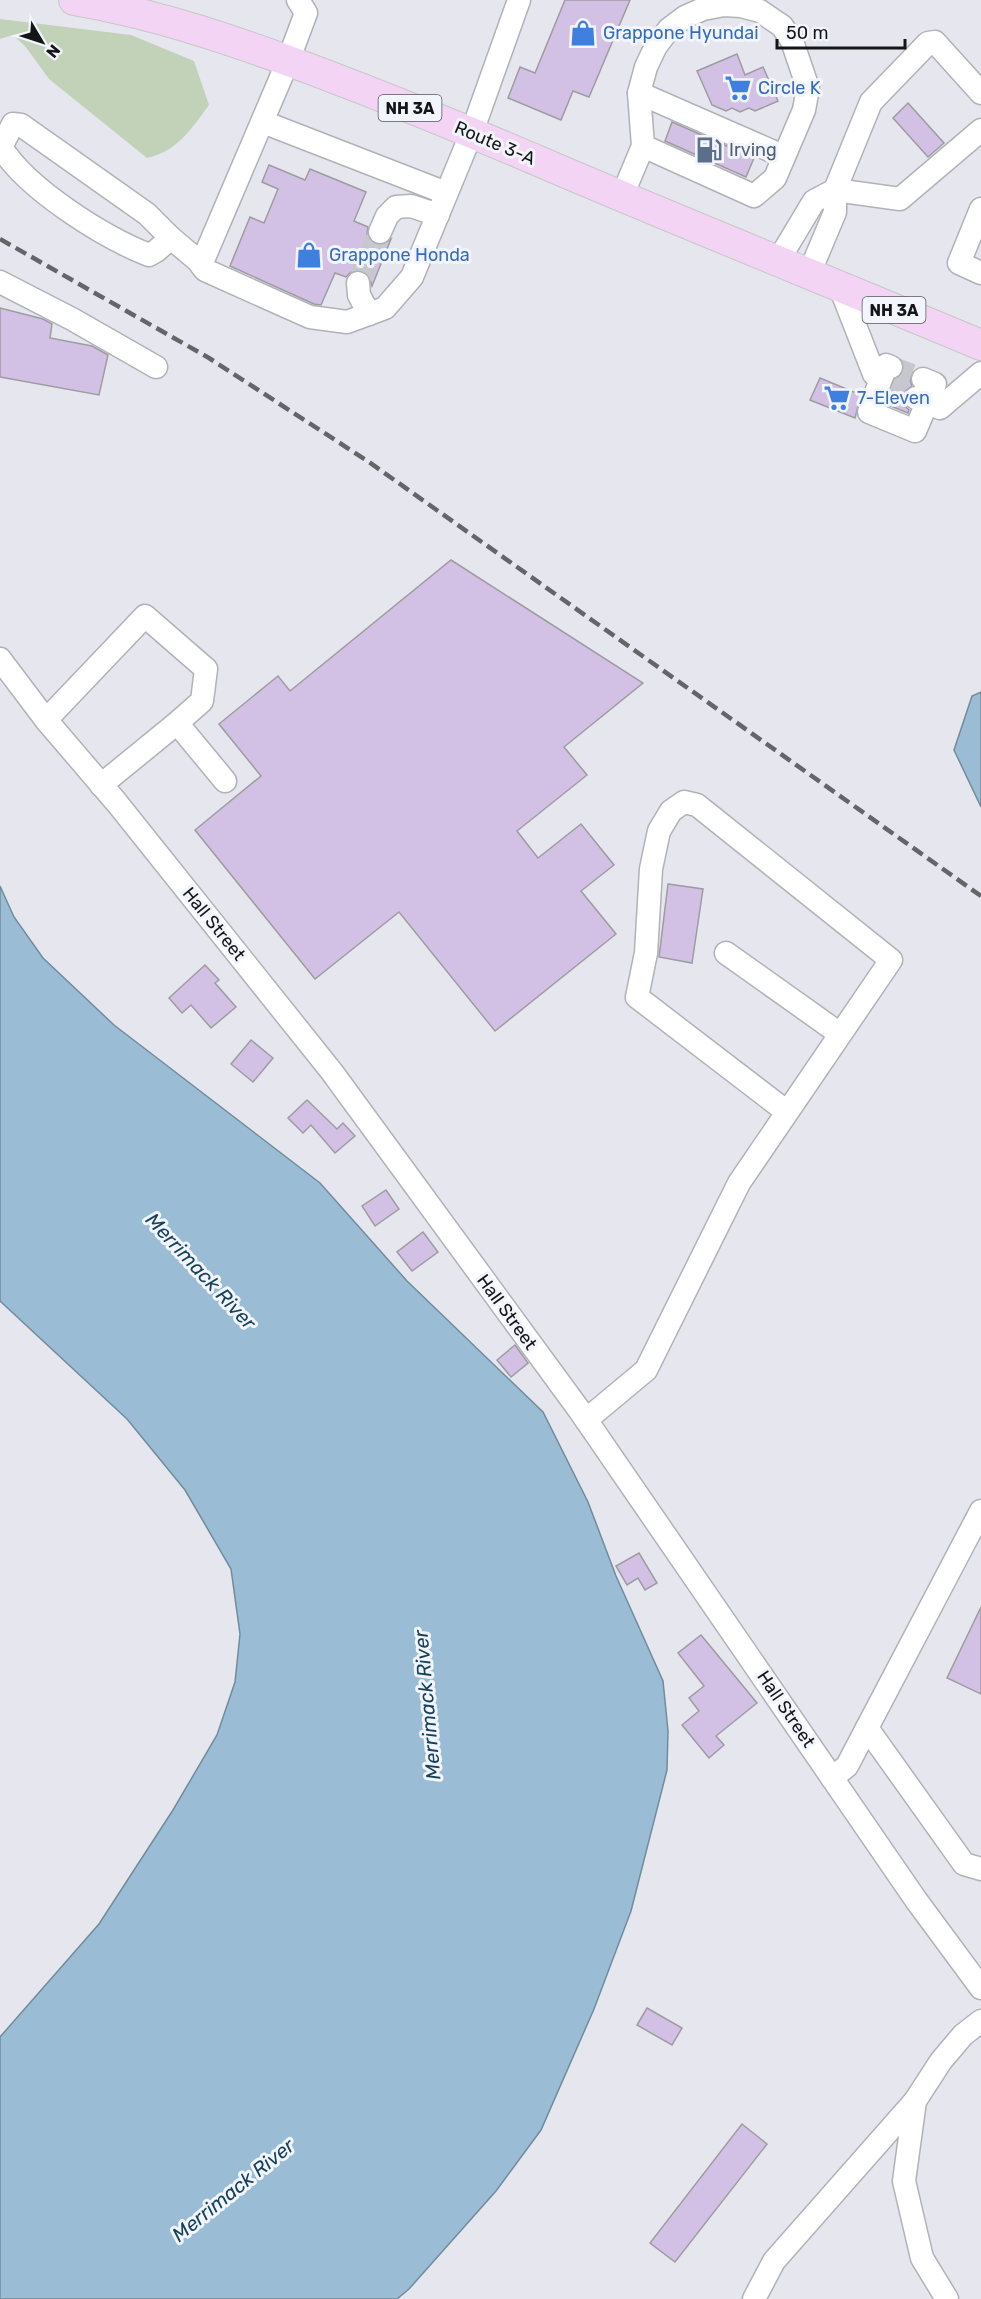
<svg xmlns="http://www.w3.org/2000/svg" width="981" height="2299" viewBox="0 0 981 2299" font-family="Rubik,sans-serif">
<rect width="100%" height="100%" fill="#e6e7ee"/>
<!-- green -->
<path fill="#c1d2b9" d="M0,19L131,35L194,61L209,105C191,129 178,151 147,158L49,79L25,46L13,35L0,39Z"/>
<!-- water -->
<g fill="#9abdd5" stroke="#728b9c" stroke-width="1.5">
<path d="M981,692V807L954,750L972,696Z"/>
<path d="M0,886L14,917L43,958L114,1025L320,1183L407,1281L543,1412L588,1502L616,1576L663,1681L668,1731L667,1770L631,1911L594,2009L541,2130L496,2191L409,2289L397,2299H0V2037L99,1924L173,1810L217,1735L235,1682L240,1634L231,1569L185,1490L127,1419L0,1301Z"/>
</g>
<!-- building -->
<g fill="#d3c1e5" stroke="#9e9ba1" stroke-width="1.5">
<path d="M565,0H630L589,97L573,91L561,120L508,98L520,67L535,73Z"/>
<path d="M737,54L745,75L763,67L778,101L755,111L749,108L740,112L732,108L726,111L712,105L697,71Z"/>
<path d="M908,103L944,143L928,157L893,118Z"/>
<path d="M672,122L754,158L746,177L665,141Z"/>
<path d="M269,165L305,180L310,169L366,192L354,221L368,227L367,234L374,244L382,245L391,239L372,286L369,276L363,271L351,272L346,277L335,273L321,305L314,304L230,266L250,217L264,223L278,189L262,182Z"/>
<path d="M0,308L43,319L52,324L50,338L92,346L108,355L99,395L0,377Z"/>
<path d="M904,368L912,372L910,380L912,386L904,392L903,399L905,406L909,410L908,413L886,404L895,380L900,377Z"/>
<path d="M820,378L861,395L855,418L810,400Z"/>
<path d="M451,560L643,683L564,747L587,775L517,831L538,858L581,824L614,865L581,891L616,934L495,1031L399,912L315,979L195,830L261,776L219,724L278,676L290,691Z"/>
<path d="M668,884L703,889L692,963L659,957Z"/>
<path d="M205,965L219,980L215,983L236,1007L211,1028L191,1005L182,1013L169,998Z"/>
<path d="M251,1040L273,1058L253,1082L231,1064Z"/>
<path d="M307,1100L337,1129L343,1123L355,1136L335,1153L311,1125L303,1133L288,1118Z"/>
<path d="M386,1190L399,1209L375,1226L362,1206Z"/>
<path d="M423,1232L438,1252L412,1271L397,1252Z"/>
<path d="M515,1345L528,1363L511,1377L497,1360Z"/>
<path d="M639,1553L657,1583L645,1590L638,1578L627,1585L616,1566Z"/>
<path d="M981,1607V1694L947,1678Z"/>
<path d="M701,1635L757,1703L716,1736L724,1745L709,1758L682,1725L699,1711L689,1698L704,1686L678,1653Z"/>
<path d="M647,2008L682,2028L672,2045L637,2025Z"/>
<path d="M742,2124L767,2144L675,2262L650,2243Z"/>
</g>
<g fill="none" stroke-linecap="round" stroke-linejoin="round">
<!-- minor-tunnel -->
<g stroke="#c6c8ce" stroke-width="22" stroke-dasharray="22 11" stroke-linecap="butt">
<path d="M358,283L380,232"/>
<path d="M891,367L923,379"/>
<path d="M884,384L915,397"/>
</g>
<!-- minor casing -->
<g stroke="#b0b2b8" stroke-width="25">
<g id="minor">
<path d="M298,0L306,13L288,61L201,265L205,270L310,317L347,322L385,308L412,277L472,132L519,0"/>
<path d="M639,93L783,156"/>
<path d="M263,122L446,193"/>
<path d="M622,196L643,146L754,196L775,178L804,110L808,88L792,41L782,26L760,11L741,6L724,5L703,9L685,17L669,29L656,46L646,67L639,93L643,146"/>
<path d="M981,209L959,263L981,273"/>
<path d="M380,232L387,216L396,207L411,206L438,215"/>
<path d="M171,238L156,251L149,255C103,237 27,189 1,147L13,124L21,125L147,214L171,238L202,264"/>
<path d="M778,261L814,201L835,190L900,199L981,130"/>
<path d="M809,274L835,212V190L871,102L928,43L935,42L981,93"/>
<path d="M0,282L72,319L156,367"/>
<path d="M358,283L359,295L369,314"/>
<path d="M840,287L874,374L882,377"/>
<path d="M891,367L886,365L869,412L915,431L935,384L923,379"/>
<path d="M916,398L940,408L981,373"/>
<path d="M0,659L46,720L117,803L332,1072L580,1411L916,1900L981,1988"/>
<path d="M46,720L145,616L206,669L202,701L177,723L225,781"/>
<path d="M101,785L177,723"/>
<path d="M726,953L840,1034"/>
<path d="M586,1420L646,1370L739,1183L891,960L697,805L684,802L671,811L659,831L651,869L646,953L637,997L787,1112"/>
<path d="M867,1728L964,1864L981,1869"/>
<path d="M832,1778L847,1766L981,1511"/>
<path d="M754,2299L774,2261L915,2101"/>
<path d="M947,2299L922,2258L904,2181L915,2101L941,2061L963,2035L981,2021"/>
</g>
</g>
<!-- major casing -->
<g stroke="#c7c7c7" stroke-width="32">
<path id="major" d="M74,0C157,14 235,41 313,70C395,101 476,134 557,169C698,229 840,286 981,345"/>
</g>
<!-- minor -->
<use href="#minor" stroke="#fff" stroke-width="22"/>
<!-- major -->
<use href="#major" stroke="#f3d4f5" stroke-width="30"/>
<!-- rail -->
<path stroke="#646569" stroke-width="4.5" stroke-dasharray="12 6" stroke-linecap="butt" d="M0,239L209,358L369,462L981,896"/>
</g>
<!-- icons -->
<defs>
<g id="shop-bare" transform="scale(2.07)"><path d="M-5-2.5h2.3a2.7 3.5 0 0 1 5.4 0H5L5.5 6h-11ZM-1.5-2.5h3a1.5 2.3 0 0 0-3 0Z" fill="#3f7fe0" stroke="#f3f5fc" stroke-width="2.5" paint-order="stroke"/></g>
<g id="supermarket-bare" transform="scale(2.07)"><path d="M-6-5.5h2.5l.6 2H6L4.5 2H-2.5L-4.4-4H-6ZM-1.5 3.2a1.3 1.3 0 1 0 .1 0ZM3 3.2a1.3 1.3 0 1 0 .1 0Z" fill="#3f7fe0" stroke="#f3f5fc" stroke-width="2.5" paint-order="stroke"/></g>
<g id="fuel-bare" transform="scale(2.07)"><path d="M-5.5-6h7V0h2V4h1.3V-2.5L3-4.5l.8-.8L6-3V5H2.5V1h-1V6h-7ZM-4.2-4.7v3.2H.2V-4.7Z" fill="#5c6f8a" stroke="#f3f5fc" stroke-width="2.5" paint-order="stroke"/></g>
</defs>
<g fill-rule="evenodd">
<use href="#shop-bare" x="583" y="33"/>
<use href="#supermarket-bare" x="738" y="88"/>
<use href="#fuel-bare" x="709" y="150"/>
<use href="#shop-bare" x="309" y="255"/>
<use href="#supermarket-bare" x="837" y="398"/>
</g>
<g text-anchor="middle" dominant-baseline="central" stroke-width="6" stroke-linejoin="round" paint-order="stroke">
<!-- shield labels -->
<g fill="#f3f5fc" stroke="#57585c" stroke-width="1.5">
<rect x="378.5" y="95" width="63" height="26" rx="4.5"/>
<rect x="862.5" y="297" width="63" height="26" rx="4.5"/>
</g>
<g font-size="16" font-weight="bold" fill="#141517">
<text x="410" y="108">NH 3A</text>
<text x="894" y="310">NH 3A</text>
</g>
<!-- shop labels -->
<g font-size="18" fill="#366cbe" stroke="#f3f5fc" text-anchor="start">
<text x="603" y="33">Grappone Hyundai</text>
<text x="758" y="88">Circle K</text>
<text x="329" y="255">Grappone Honda</text>
<text x="857" y="398">7-Eleven</text>
</g>
<!-- street labels -->
<g font-size="18" fill="#141517" stroke="#f3f5fc">
<text transform="translate(495 143) rotate(23)">Route 3-A</text>
<text transform="translate(214 924) rotate(51)">Hall Street</text>
<text transform="translate(507 1312) rotate(54)">Hall Street</text>
<text transform="translate(786 1709) rotate(56)">Hall Street</text>
</g>
<!-- service labels -->
<g font-size="18" fill="#4e5e75" stroke="#f3f5fc" text-anchor="start">
<text x="729" y="150">Irving</text>
</g>
<!-- water labels -->
<g font-size="20" font-style="italic" fill="#15415b" stroke="#f3f5fc">
<text transform="translate(201 1271) rotate(47)">Merrimack River</text>
<text transform="translate(427 1705) rotate(-95)">Merrimack River</text>
<text transform="translate(233 2190) rotate(-39)">Merrimack River</text>
</g>
</g>
<!-- north arrow -->
<g transform="translate(42 42) rotate(129)" stroke="#f3f5fc" stroke-width="4.5" paint-order="stroke">
<path d="M0-4.5L10 22L0 15L-10 22Z" fill="#141517"/>
<text y="-9" font-size="16" font-weight="bold" text-anchor="middle" fill="#141517">N</text>
</g>
<!-- scale -->
<path d="M777 39v9h128v-9" fill="none" stroke="#141517" stroke-width="3"/>
<text x="786" y="39" font-size="18" fill="#141517" stroke="#f3f5fc" stroke-width="4.5" paint-order="stroke">50 m</text>
</svg>
